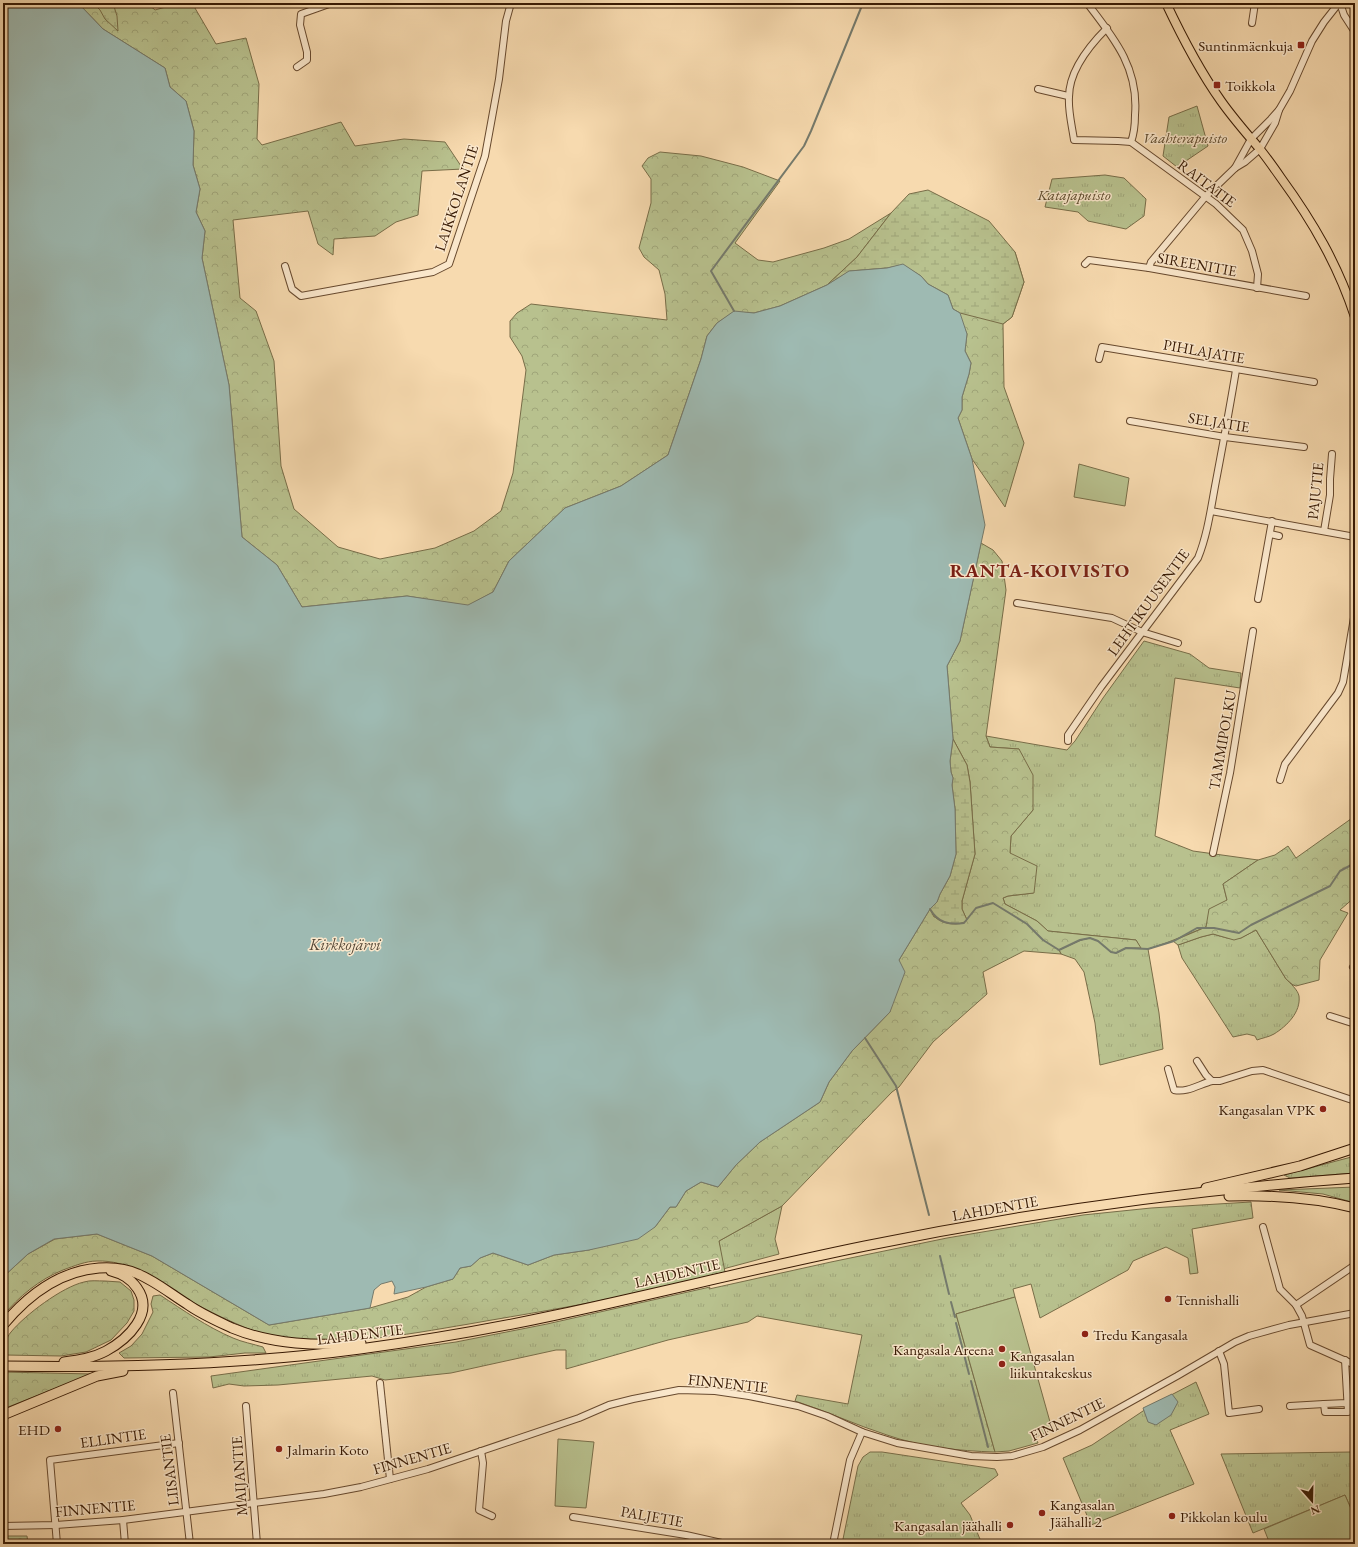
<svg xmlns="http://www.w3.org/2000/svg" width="1358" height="1547" viewBox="0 0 1358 1547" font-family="'EB Garamond',serif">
<defs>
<pattern id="grass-tufts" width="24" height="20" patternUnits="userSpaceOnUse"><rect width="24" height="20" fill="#b8c18e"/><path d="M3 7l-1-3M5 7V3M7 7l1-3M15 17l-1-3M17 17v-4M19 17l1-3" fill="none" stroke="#9fa579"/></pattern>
<pattern id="forest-crowns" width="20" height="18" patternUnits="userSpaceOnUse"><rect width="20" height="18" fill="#b8c18e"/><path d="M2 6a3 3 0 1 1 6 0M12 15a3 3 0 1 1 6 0" fill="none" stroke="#9fa579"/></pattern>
<pattern id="wetland-marsh" width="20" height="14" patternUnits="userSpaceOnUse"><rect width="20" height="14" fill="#b8c18e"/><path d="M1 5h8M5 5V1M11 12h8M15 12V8" fill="none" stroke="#9fa579"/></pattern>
<pattern id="cemetery-stones" width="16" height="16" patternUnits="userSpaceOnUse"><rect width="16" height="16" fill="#b8c18e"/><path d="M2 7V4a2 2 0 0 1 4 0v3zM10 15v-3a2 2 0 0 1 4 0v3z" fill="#9fa579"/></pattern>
</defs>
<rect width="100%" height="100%" fill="#f7daaf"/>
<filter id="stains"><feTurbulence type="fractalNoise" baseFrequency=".005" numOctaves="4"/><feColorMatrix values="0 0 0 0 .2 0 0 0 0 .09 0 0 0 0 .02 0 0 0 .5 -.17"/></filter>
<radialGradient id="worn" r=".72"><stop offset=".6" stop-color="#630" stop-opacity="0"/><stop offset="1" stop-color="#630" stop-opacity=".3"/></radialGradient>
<!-- grass -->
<g fill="url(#grass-tufts)" stroke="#786d48">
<path d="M1197,106L1208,146L1177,167L1163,156L1169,117Z"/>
<path d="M1105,175L1124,178L1146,199L1144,216L1126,229L1088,221L1078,212L1045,207L1052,179Z"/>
<path d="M1144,641L1190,654L1209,668L1241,673L1240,688L1175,678L1155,836L1193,851L1258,860L1223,884L1227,900L1206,927L1166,943L1148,949L1159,1013L1163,1049L1100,1065L1095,1023L1084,972L1075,959L1061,954L1059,950C1068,946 1087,934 1097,940C1102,943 1106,948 1111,952L1120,951L1126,948H1140L1136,940L1048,931L1037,921L1005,904L1003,898L1008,896L1033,893L1010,853L1011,836L1033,810L1019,749L990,747L986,736L1067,750L1075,741L1103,698Z"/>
<path d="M1256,930L1286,979C1290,983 1298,990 1299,996C1301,1012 1287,1026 1274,1034C1269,1037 1262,1038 1257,1040L1255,1036L1247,1034L1233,1037L1182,958L1178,945L1201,937L1213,934L1227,938H1241Z"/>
<path d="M1355,1156V1173L1290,1178L1284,1175Z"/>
<path d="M1355,1187V1203L1323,1194L1279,1190Z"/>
<path d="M1251,1202L1253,1218L1192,1229L1198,1273L1190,1274L1188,1258L1166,1247L1133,1261L1128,1270L1040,1318L1031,1284L1013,1289L1015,1297L956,1314L995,1452C959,1451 921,1447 887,1435C856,1425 826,1411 795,1401L797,1395L848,1404L862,1335L757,1316L748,1322L668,1340L566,1369V1350H556L451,1373L385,1380L372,1376L278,1385L244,1386L229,1384L213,1388L211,1376L456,1342L547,1324L710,1287L709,1289L831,1262L947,1238L1083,1215L1151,1208Z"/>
<path d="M782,1206L775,1239L779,1254L723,1269L719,1241Z"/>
<path d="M1196,1382L1209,1414L1170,1430L1194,1484L1091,1525L1063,1458L1092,1445L1152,1405Z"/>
<path d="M870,1452H882L995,1469L998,1475L961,1503L970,1515L982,1544H842L858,1466L863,1457Z"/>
<path d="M1351,1452L1355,1473V1518L1345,1495L1253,1533L1221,1454Z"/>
</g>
<!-- forest -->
<g fill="url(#forest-crowns)" stroke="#786d48">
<path d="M76,3H147L155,10L180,3H192L216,44L246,38L259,84L257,139L262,145L341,122L355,146L404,139L445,142L463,169L422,171L418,215L396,222L375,236L334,239L333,255L318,244L308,211L233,220L240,298L256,311L274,361L281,466L294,509L338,547L380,559L435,548L474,531L501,511L513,473L526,370L522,356L510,337V321L517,313L531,304L667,320L665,294L659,270L644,257L639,248L651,203V179L642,166L648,158L660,152L701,156L743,167L780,181L735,243L758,260L773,262L824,248L849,239L891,213L857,257L827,285L780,306L754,313L734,312L717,323L707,336L701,359L668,455L621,486L565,508L509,561L493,592L468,606L407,596L302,607L277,565L242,537L229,385L202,258L205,231L196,212L200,189L193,165L194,131L186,101L170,87L165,68L103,29L79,4Z"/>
<path d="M970,226L1015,252L1024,282L1012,317L1003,324L1004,387L1024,443L1005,507L972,459L958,418L962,410V397L969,374L971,363L965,351L967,334L928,245Z"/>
<path d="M981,543L993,550L1002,561L1006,590L986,736L990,747L1019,749L1033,775V810L1011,836L1010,853L1037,866L1034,893L1008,896L1003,898L1005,904L1037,921L1048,931L1136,940L1141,948H1126L1116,953L1111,952L1098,941L1090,938L1081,940L1059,950L1061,954L1024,951L983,972L987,994L933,1042L899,1087L892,1092L782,1206L719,1241L725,1272C695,1279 665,1287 635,1293C580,1306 525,1314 469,1324C403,1335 334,1349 267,1335C261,1334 255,1331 249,1329C224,1319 200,1307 177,1293C153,1278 127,1260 97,1261C86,1261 74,1266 63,1270C40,1279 18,1297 3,1316V1277L28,1254L55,1239L97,1234L152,1256L269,1325L370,1308L408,1297L426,1287L453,1279L460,1268L471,1266L480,1258L493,1253L528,1265L554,1255L589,1250L655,1227L670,1207H676L686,1191L701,1182L718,1187L736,1165L760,1142L820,1102L829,1082L852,1051L890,1012L899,960L930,909L934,917L967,920L962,909V901L975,854L970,782L967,765L953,739L947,666L960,641Z"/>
<path d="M1355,816V869L1351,873L1355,878V897L1340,910L1348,913L1320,960L1319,980L1296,986L1293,985L1286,979L1256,930L1241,938L1234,940L1213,934L1201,937L1178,945L1173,941L1206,927L1209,909L1227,900L1223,884L1258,860L1275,855L1288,846L1296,858Z"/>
<path d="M105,1281L120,1282L131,1291L134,1300V1311L127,1323L111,1340L86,1352L61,1356L5,1355C3,1347 6,1338 11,1332C25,1315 62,1287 84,1282C90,1280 98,1281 105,1281Z"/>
<path d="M160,1295C183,1310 207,1327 233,1338C242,1342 253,1344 263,1347L266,1353H245L209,1357L124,1358L119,1353L131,1346L142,1334L153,1312L151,1304L153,1296Z"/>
<path d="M3,1372L92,1374L3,1409Z"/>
</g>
<!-- wetland -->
<g fill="url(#wetland-marsh)" stroke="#786d48">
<path d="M93,3H113L117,16L118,31L105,19L100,10Z"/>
<path d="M928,190L989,221L1015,252L1024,282L1012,317L1003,324L960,313L953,309L948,295L928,284L921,276L903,265L887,268L850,271L827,285L857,257L891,213L909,194Z"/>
<path d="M953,739L967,765L970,782L975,854L962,901V909L967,920C960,927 943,924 936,918C933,915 932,912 930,909L937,902L940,894L950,876L956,854L955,809L952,785L953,778L951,772L950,761Z"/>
</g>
<!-- cemetery -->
<path fill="url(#cemetery-stones)" stroke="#786d48" d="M3,1536H27L28,1544H3Z"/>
<!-- pitch -->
<g fill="#b8c18e" stroke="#786d48">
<path d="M1079,464L1129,478L1125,506L1074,497Z"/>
<path d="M1015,1297L1052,1429L1036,1437L1038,1443L1009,1451L995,1452L956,1314Z"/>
<path d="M558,1439L594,1442L586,1508L555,1506Z"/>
<path d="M1345,1495L1355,1518V1544H1270L1264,1529Z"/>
</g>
<!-- water -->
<g fill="#9ebab2" stroke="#757a6c">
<path d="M11,3L79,4L103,29L165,68L170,87L186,101L194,131L193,165L200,189L196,212L205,231L202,258L229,385L242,537L277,565L302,607L407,596L468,605L493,592L509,561L565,508L621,486L668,455L701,359L707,336L717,323L734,311L754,313L780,306L827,285L849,271L887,268L903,264L921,276L928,284L948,295L953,309L960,313L967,334L965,351L971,363L969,374L962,397V410L958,418L972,459L985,525L960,641L947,666L953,739L950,761L951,772L953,778L952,785L955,809L956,854L950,876L940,894L937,902L930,909L899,960L905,972L890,1012L852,1051L829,1082L820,1102L760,1142L736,1165L718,1187L701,1182L686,1191L676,1207H670L655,1227L638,1239L589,1250L554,1255L528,1265L493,1253L480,1258L471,1266L460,1268L453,1279L426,1287L394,1294L395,1287L392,1281L381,1284L374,1290L370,1308L269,1325L152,1256L97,1234L54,1239L28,1254L3,1277V6Z"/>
<path d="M1172,1394L1178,1402L1171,1415L1156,1425L1148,1422L1143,1408Z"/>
</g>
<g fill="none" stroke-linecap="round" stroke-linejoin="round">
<!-- stream -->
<g stroke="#757a6c" stroke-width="2">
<path d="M734,311L711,271L804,146L811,131L863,3"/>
<path d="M930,909C938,923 949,925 964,923L976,908L993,903L1027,924L1043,940L1059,950L1080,940L1090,938L1098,941L1111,952L1116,953L1126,948L1148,949L1174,941L1197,928H1214L1239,933L1251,925L1330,886L1340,871L1355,863"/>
<path d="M865,1038L896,1086L929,1215"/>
<path d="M940,1256L949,1294"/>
<path d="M951,1302L955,1317"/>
<path d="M956,1323L969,1374"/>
<path d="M971,1381L988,1447"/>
</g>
<!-- minor casing -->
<g stroke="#67492e" stroke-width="8">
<g id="minor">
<path d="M1087,3C1114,38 1139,68 1135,115C1135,124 1134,134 1131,142"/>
<path d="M1340,3L1344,15L1355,32"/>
<path d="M1252,23L1255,3"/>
<path d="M1107,28C1090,45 1069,71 1069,97C1068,111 1072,126 1074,140L1118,141L1131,142L1216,204L1243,230L1252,251L1258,274L1257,288"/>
<path d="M297,67L307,60V52L300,25L301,14L332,3"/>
<path d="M1038,89L1068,96"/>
<path d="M1235,168L1251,139L1271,119L1279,110L1290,91L1312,41L1324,22L1339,3"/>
<path d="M1085,264L1089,260L1149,268L1306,296"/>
<path d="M285,266L292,289L301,296L433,272L449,264L485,156L499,79L506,21L511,3"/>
<path d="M1149,268L1151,262L1206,196L1235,168L1245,162L1260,149L1275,123L1279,110"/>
<path d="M1099,359L1102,347L1314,382"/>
<path d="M1130,421L1225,437L1304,447"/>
<path d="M1211,511L1355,537"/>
<path d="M1324,531L1330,495V479L1332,454"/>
<path d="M1270,534L1279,536"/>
<path d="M1258,599L1272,521"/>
<path d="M1017,603L1112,618L1142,632L1178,643"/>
<path d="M1068,741V735L1101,687L1198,558C1208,533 1211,507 1216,481C1223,444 1230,407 1236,370"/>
<path d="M1280,780L1285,764L1338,693L1343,682L1355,612"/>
<path d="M1213,853L1230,773L1253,631"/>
<path d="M1353,967L1355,969"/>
<path d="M1330,1016L1355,1024"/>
<path d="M1197,1061L1206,1075L1212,1081H1220L1252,1071L1263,1070L1355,1101"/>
<path d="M1168,1069L1174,1090C1187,1093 1200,1084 1212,1081"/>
<path d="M1263,1227L1280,1289L1296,1305L1302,1316L1310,1345L1355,1365"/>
<path d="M1296,1305L1355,1265"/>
<path d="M1219,1351L1224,1364L1229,1413L1259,1409"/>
<path d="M1345,1360L1348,1412H1325L1324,1404L1347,1403"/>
<path d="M380,1383L390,1479"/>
<path d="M173,1393L190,1544"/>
<path d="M246,1406L257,1544"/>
<path d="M1290,1406L1324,1404"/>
<path d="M481,1451L483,1463L479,1510L492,1516"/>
<path d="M573,1517L686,1535L726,1544"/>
<path d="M123,1520L125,1544"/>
<path d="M3,1526L56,1525L123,1520L324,1494L361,1487L428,1469L579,1418L609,1405L633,1399L679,1390L715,1391L749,1396L798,1406L827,1416L862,1432L897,1443L971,1456L997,1457L1012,1456L1043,1447L1080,1430L1177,1376L1235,1342L1249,1336L1289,1325L1355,1313"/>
<path d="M57,1544L50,1460L179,1443"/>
<path d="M833,1544L850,1460L862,1432"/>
</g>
</g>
<!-- major casing -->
<g stroke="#371903" stroke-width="10">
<path id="major" d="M1166,3C1182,37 1199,70 1221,101C1233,118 1246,133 1259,148C1267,158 1274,168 1281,178C1313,222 1338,265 1355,317"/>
</g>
<!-- highway casing -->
<g stroke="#371903" stroke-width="11">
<g id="highway">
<path d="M1206,1188L1300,1166L1355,1148"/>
<path d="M1229,1196C1272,1195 1313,1197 1355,1208"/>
<path d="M3,1325C28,1295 59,1271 99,1268C113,1267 125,1268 138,1274C155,1281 171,1294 187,1304C201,1314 217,1321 232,1328C273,1345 318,1346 361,1343"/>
<path d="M64,1362C79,1360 93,1358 106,1351C128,1339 155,1313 137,1288C130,1278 122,1274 111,1271"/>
<path d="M3,1366C122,1368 241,1365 360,1349C426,1340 491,1329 556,1315C659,1293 762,1267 865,1246C1026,1213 1191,1190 1355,1178"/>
<path d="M3,1415L97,1376L123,1371"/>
</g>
</g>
<!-- minor -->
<use href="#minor" stroke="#fae7cb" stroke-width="6"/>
<!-- major -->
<use href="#major" stroke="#f7daaf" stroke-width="8"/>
<!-- highway -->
<use href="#highway" stroke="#f7daaf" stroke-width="9"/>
</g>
<!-- markers -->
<g fill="#8f2418" stroke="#fae7cb" stroke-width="1.5">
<rect x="1297" y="41" width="8" height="8" rx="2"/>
<rect x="1213" y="81" width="8" height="8" rx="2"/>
<circle cx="1323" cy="1109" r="4"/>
<circle cx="1168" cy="1299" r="4"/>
<circle cx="1085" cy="1334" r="4"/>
<circle cx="1002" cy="1349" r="4"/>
<circle cx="1002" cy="1364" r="4"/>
<circle cx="58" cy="1429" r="4"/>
<circle cx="279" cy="1449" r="4"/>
<circle cx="1042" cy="1513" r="4"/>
<circle cx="1172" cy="1516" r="4"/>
<circle cx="1010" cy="1525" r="4"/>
</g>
<g text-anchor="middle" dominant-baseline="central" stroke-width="3" stroke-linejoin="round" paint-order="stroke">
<!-- poi labels -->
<g font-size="15" fill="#371903" stroke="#fae7cb" text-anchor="start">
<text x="1293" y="45" text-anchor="end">Suntinmäenkuja</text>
<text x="1225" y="85">Toikkola</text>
<text x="1315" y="1109" text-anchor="end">Kangasalan VPK</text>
<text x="1176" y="1299">Tennishalli</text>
<text x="1093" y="1334">Tredu Kangasala</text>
<text x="994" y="1349" text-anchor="end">Kangasala Areena</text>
<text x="1010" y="1355">Kangasalan<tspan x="1010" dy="17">liikuntakeskus</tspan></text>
<text x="50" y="1429" text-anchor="end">EHD</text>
<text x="287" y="1449">Jalmarin Koto</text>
<text x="1050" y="1504">Kangasalan<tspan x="1050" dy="17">Jäähalli 2</tspan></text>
<text x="1180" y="1516">Pikkolan koulu</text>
<text x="1002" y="1525" text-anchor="end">Kangasalan jäähalli</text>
</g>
<!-- park labels -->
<g font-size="15" font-style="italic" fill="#5e4b2d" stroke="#fae7cb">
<text x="1185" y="137">Vaahterapuisto</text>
<text x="1074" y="194">Katajapuisto</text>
</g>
<!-- street labels -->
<g font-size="15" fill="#371903" stroke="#fae7cb">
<text transform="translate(1207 183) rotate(37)">RAITATIE</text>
<text transform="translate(456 198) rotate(-72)">LAIKKOLANTIE</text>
<text transform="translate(1197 264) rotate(10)">SIREENITIE</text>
<text transform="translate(1204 351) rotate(10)">PIHLAJATIE</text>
<text transform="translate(1219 422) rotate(9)">SELJATIE</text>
<text transform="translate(1315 491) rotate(-84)">PAJUTIE</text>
<text transform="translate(1148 602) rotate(-54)">LEHTIKUUSENTIE</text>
<text transform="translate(1222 740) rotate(-80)">TAMMIPOLKU</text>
<text transform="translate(995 1208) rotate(-10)">LAHDENTIE</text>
<text transform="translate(677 1273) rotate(-13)">LAHDENTIE</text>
<text transform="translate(360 1334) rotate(-7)">LAHDENTIE</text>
<text transform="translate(728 1383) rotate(6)">FINNENTIE</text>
<text transform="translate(1067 1419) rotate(-26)">FINNENTIE</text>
<text transform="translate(113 1438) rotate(-8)">ELLINTIE</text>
<text transform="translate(412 1458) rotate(-16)">FINNENTIE</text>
<text transform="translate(169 1470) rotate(-97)">LIISANTIE</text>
<text transform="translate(239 1476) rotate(-94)">MAIJANTIE</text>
<text transform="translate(95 1508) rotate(-5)">FINNENTIE</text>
<text transform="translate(652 1516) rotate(10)">PALJETIE</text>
</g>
<!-- water labels -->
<g font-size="16" font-style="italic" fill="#564938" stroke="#fae7cb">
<text x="345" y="944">Kirkkojärvi</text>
</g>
<!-- district labels -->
<g font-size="19" font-weight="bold" letter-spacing="1" fill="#7a1f14" stroke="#fae7cb">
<text x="1040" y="570">RANTA-KOIVISTO</text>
</g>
</g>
<!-- margin -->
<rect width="1358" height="1547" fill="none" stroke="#f7daaf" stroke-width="16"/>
<rect x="4" y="4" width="1350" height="1539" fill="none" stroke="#371903" stroke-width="2"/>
<rect x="8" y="8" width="1342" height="1531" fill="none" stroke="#371903"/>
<!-- north arrow -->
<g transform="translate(1312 1501) rotate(160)" stroke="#fae7cb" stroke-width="3" paint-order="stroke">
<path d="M0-3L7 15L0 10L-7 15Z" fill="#371903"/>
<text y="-6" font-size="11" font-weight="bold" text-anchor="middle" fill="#371903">N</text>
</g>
<rect width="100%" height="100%" filter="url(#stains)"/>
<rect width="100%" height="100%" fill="url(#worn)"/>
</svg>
